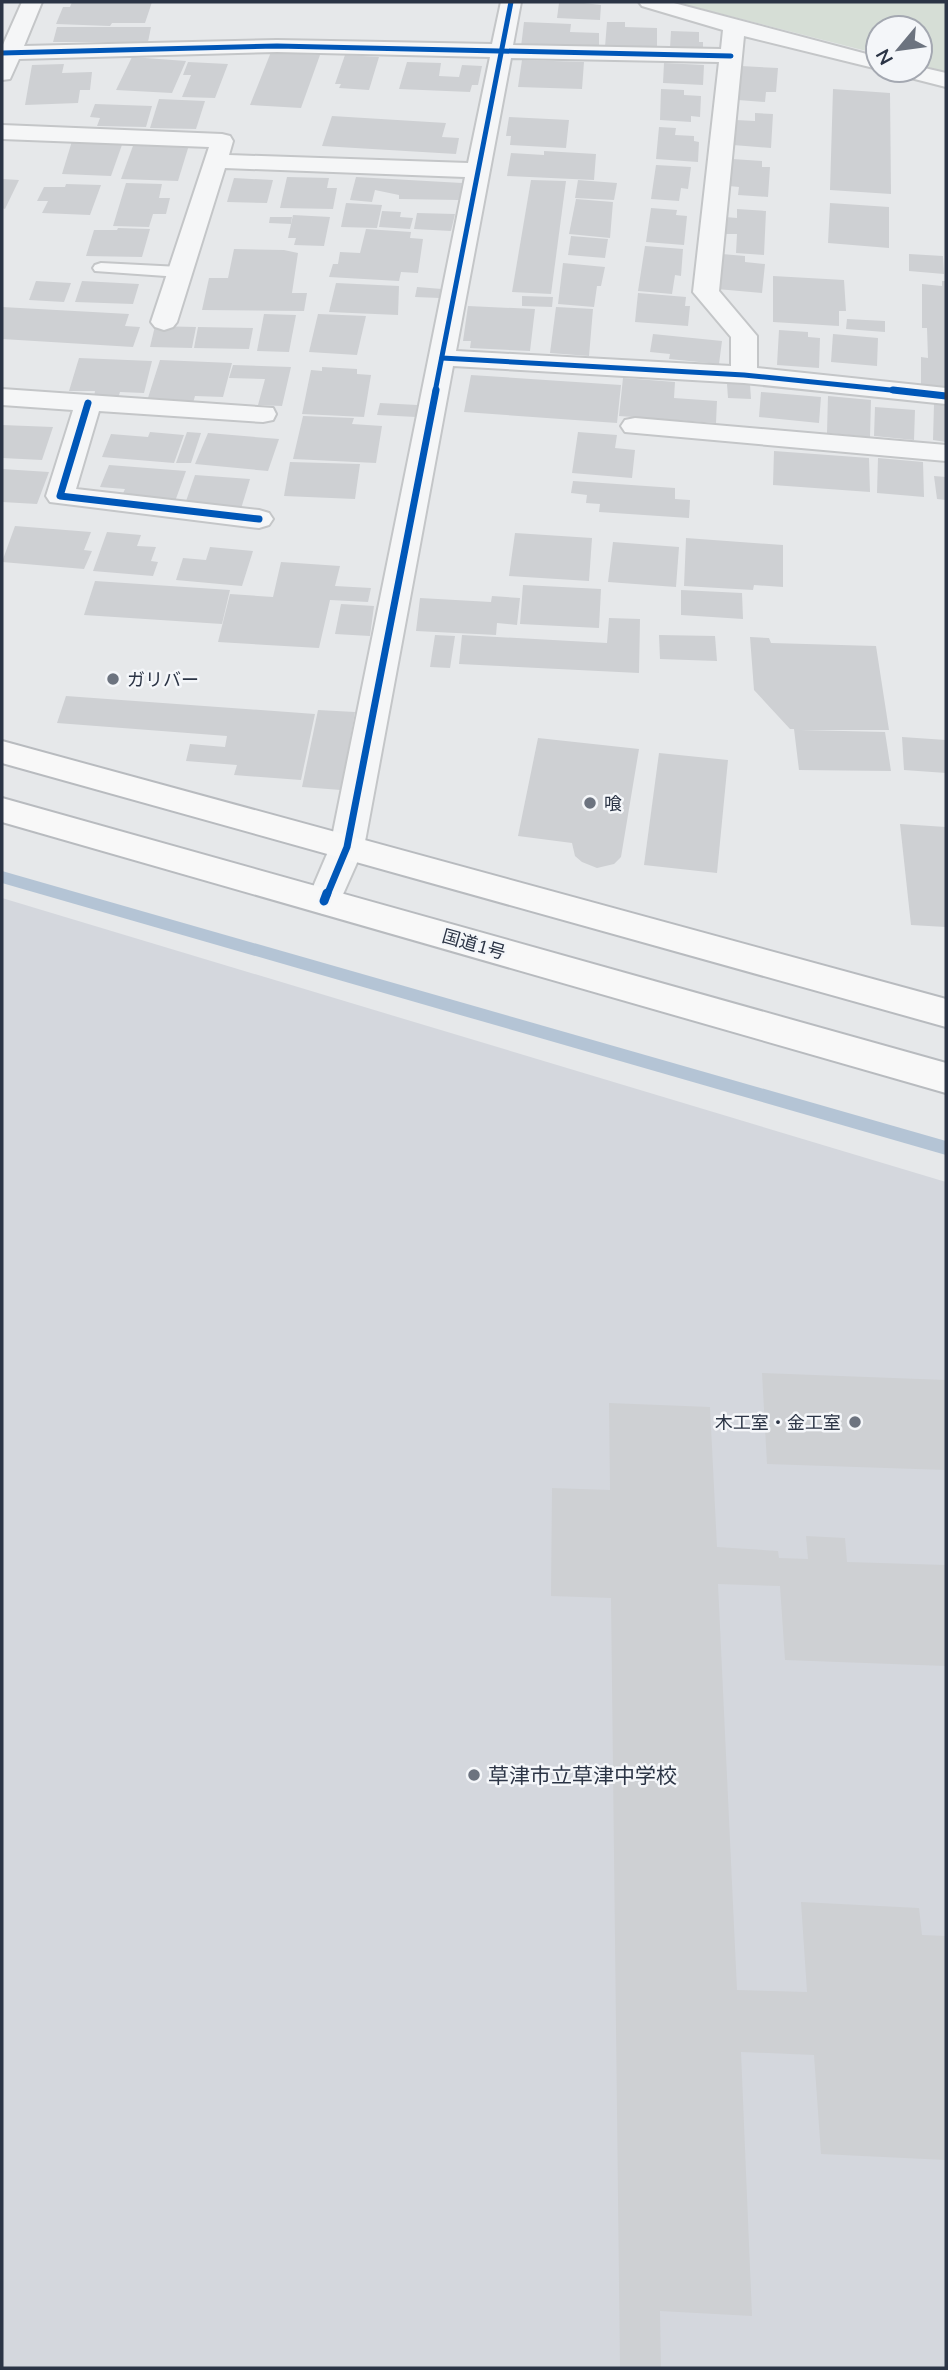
<svg xmlns="http://www.w3.org/2000/svg" width="948" height="2370" viewBox="0 0 948 2370" font-family="Mulish,'Noto Sans JP',sans-serif">
<rect width="100%" height="100%" fill="#e6e8ea"/>
<!-- built -->
<path fill="#d4d7dd" d="M2,898L946,1182V2368H2Z"/>
<!-- green -->
<path fill="#d6ded6" d="M675,2H946V72L920,65V28H878V54Z"/>
<g fill="none" stroke-linecap="round" stroke-linejoin="round">
<!-- stream -->
<path fill="#b4c4d5" fill-rule="evenodd" d="M2,871L946,1141V1155L2,883Z"/>
</g>
<!-- building -->
<g fill="#ced0d3">
<path d="M72,2H152L145,23H112L110,26L56,24L63,7H70Z"/>
<path d="M575,2L601,5L600,20L557,18L559,3Z"/>
<path d="M524,22L571,24L570,32L599,33V50L521,47Z"/>
<path d="M607,22H625V27L657,28V49L605,47Z"/>
<path d="M57,27H151L148,42H53Z"/>
<path d="M671,31L699,32V42H703V50L670,48Z"/>
<path d="M271,52L320,55L301,108L250,105Z"/>
<path d="M345,55L379,57L369,90L339,88L341,84H335Z"/>
<path d="M132,57L186,61L172,93L116,90Z"/>
<path d="M522,60L584,62L582,89L518,87Z"/>
<path d="M188,62L228,64L215,98L182,97L191,75H183Z"/>
<path d="M407,62L441,63L439,76L459,77L462,65L482,66L478,85H472L470,92L399,89Z"/>
<path d="M664,63L704,65L703,85L663,83Z"/>
<path d="M64,64L62,73L92,72L90,90H80L78,103L25,105L32,65Z"/>
<path d="M741,66L778,68L776,92H766L765,102L738,100Z"/>
<path d="M661,89L684,90V95L701,96L700,117L691,116V122L660,120Z"/>
<path d="M833,89L890,93L891,194L830,190Z"/>
<path d="M159,99L205,101L196,129L150,128Z"/>
<path d="M95,104L152,106L146,127L97,126L100,118L90,117Z"/>
<path d="M755,113L773,114L771,148L733,145L736,120L755,121Z"/>
<path d="M332,116L446,123L442,137L459,138L456,154L322,146Z"/>
<path d="M509,117L569,120L566,148L510,145L511,136H506Z"/>
<path d="M659,127L676,128L675,135L694,136V141L699,142L698,162L656,159Z"/>
<path d="M72,141L123,142L111,176L62,174Z"/>
<path d="M134,143L189,145L178,181L121,179Z"/>
<path d="M544,151L596,154L594,180L507,176L511,153L544,155Z"/>
<path d="M732,159L762,161V167H770L768,197L738,195L739,187L729,186Z"/>
<path d="M656,165L691,167L688,189L681,188L679,201L651,199Z"/>
<path d="M287,177L329,178L327,188H337L333,209L280,208Z"/>
<path d="M356,177L462,183L459,200L399,199V195L375,190L372,202L350,200Z"/>
<path d="M234,178L273,180L267,203L227,202Z"/>
<path d="M2,179L19,180L5,209L2,208Z"/>
<path d="M531,180L566,181L551,294L512,292Z"/>
<path d="M578,180L617,183L614,200L575,198Z"/>
<path d="M126,183L162,184L159,198H170L166,214H153L149,227L113,226Z"/>
<path d="M66,184L101,185L90,215L42,213L48,201H37L44,187H65Z"/>
<path d="M576,199L613,202L610,238L569,234Z"/>
<path d="M346,203L382,205L377,228L341,227Z"/>
<path d="M830,203L889,207V248L828,243Z"/>
<path d="M651,208L677,210L676,215L687,216L684,245L646,242Z"/>
<path d="M737,209L766,211L764,255L736,253L737,234H724L725,217L737,218Z"/>
<path d="M382,211L401,212L400,217L413,218L410,229L379,227Z"/>
<path d="M417,213L455,214L451,231L414,229Z"/>
<path d="M293,215L330,217L324,246L294,245L296,238H288Z"/>
<path d="M270,217H292L291,224L269,223Z"/>
<path d="M118,228L150,229L142,257L86,256L94,230H117Z"/>
<path d="M366,229L411,232L410,238L423,239L418,273L401,272L399,281L329,277L333,264H338L340,252L360,253Z"/>
<path d="M571,236L608,239L605,258L568,255Z"/>
<path d="M645,246L683,249L681,276L675,275L672,294L638,291Z"/>
<path d="M234,249L284,250L298,253L292,293H307L304,311L202,310L209,278H228Z"/>
<path d="M722,254L745,256V262L765,264L762,293L717,289Z"/>
<path d="M909,254L943,256L944,274L909,271Z"/>
<path d="M563,263L605,267L601,286H597L594,307L558,304Z"/>
<path d="M773,276L844,280L846,311H839V326L773,322Z"/>
<path d="M36,281L71,283L64,302L29,300Z"/>
<path d="M82,281L139,284L133,304L75,302Z"/>
<path d="M942,281H946V389L921,387V357L928,358L927,328H922V284L942,286Z"/>
<path d="M336,283L399,286L398,315L329,312Z"/>
<path d="M417,287L442,289L440,298L415,297Z"/>
<path d="M638,293L686,297L685,306H690L688,326L635,322Z"/>
<path d="M522,296L553,297L552,307L522,306Z"/>
<path d="M468,306L535,309L530,351L470,348L471,341H463Z"/>
<path d="M2,307L129,314L125,326L140,327L133,347L2,339Z"/>
<path d="M556,307L593,309L589,356L550,353Z"/>
<path d="M264,314L296,315L289,352L257,351Z"/>
<path d="M318,314L366,316L357,355L309,352Z"/>
<path d="M847,319L885,321V332L846,329Z"/>
<path d="M155,326L196,327L192,348L150,347Z"/>
<path d="M198,327L253,328L249,349L194,348Z"/>
<path d="M779,330L808,332V337L820,338L819,368L777,365Z"/>
<path d="M653,334L722,341L719,364L669,359L670,354L650,352Z"/>
<path d="M833,334L878,338L877,366L831,362Z"/>
<path d="M79,358L152,361L144,393L120,392L118,398L94,397L95,391H69Z"/>
<path d="M160,360L232,363L223,397L195,396L193,403L147,401Z"/>
<path d="M233,365L291,367L282,406L258,405L265,379L229,378Z"/>
<path d="M322,367L357,369V374L371,375L364,417L302,414L311,370L322,371Z"/>
<path d="M471,375L621,385L617,423L464,412Z"/>
<path d="M623,378L675,382L674,398L717,401L716,423L619,416Z"/>
<path d="M727,384H750L751,399L728,398Z"/>
<path d="M761,392L821,397L819,423L759,417Z"/>
<path d="M828,396L871,400L870,437L827,433Z"/>
<path d="M380,403L417,405L416,417L377,415Z"/>
<path d="M934,404L946,405V442L933,440Z"/>
<path d="M875,407L915,410L914,440L874,436Z"/>
<path d="M303,416L354,418L352,424L382,426L376,463L293,459Z"/>
<path d="M2,425L53,427L42,460L2,458Z"/>
<path d="M150,432L184,435L174,463L102,457L111,434L148,437Z"/>
<path d="M187,432L201,433L191,463H176Z"/>
<path d="M578,432L617,435L615,448L635,450L632,478L572,473Z"/>
<path d="M208,433L279,439L268,471L195,464Z"/>
<path d="M774,451L869,458L870,492L773,485Z"/>
<path d="M878,458L923,462L924,497L877,493Z"/>
<path d="M290,462L360,464L355,499L284,496Z"/>
<path d="M109,465L186,471L173,507L119,502L125,489L100,487Z"/>
<path d="M2,469L49,472L37,504L2,502Z"/>
<path d="M195,475L250,479L240,512L184,507Z"/>
<path d="M934,476L946,477V500L937,499Z"/>
<path d="M573,481L675,488V499L690,500L689,518L599,512L600,504L586,503L587,495L571,493Z"/>
<path d="M15,526L91,532L84,550L92,551L84,569L2,562Z"/>
<path d="M107,532L141,535L137,546L156,547L151,561L158,562L153,576L93,571Z"/>
<path d="M515,533L592,538L589,581L509,576Z"/>
<path d="M686,538L783,545V587L754,585L753,590L684,586Z"/>
<path d="M613,542L679,547L676,587L608,582Z"/>
<path d="M210,547L253,551L242,586L176,580L183,558L206,560Z"/>
<path d="M281,562L340,566L335,586L371,588L368,602L330,600L319,648L218,642L230,594L273,597Z"/>
<path d="M95,581L230,590L222,624L84,615Z"/>
<path d="M523,585L601,589L599,628L520,624Z"/>
<path d="M681,590L742,593L743,619L681,615Z"/>
<path d="M492,596L520,598L517,625L497,623L496,635L416,631L420,598L491,602Z"/>
<path d="M341,604L374,606L370,636L335,634Z"/>
<path d="M609,618L640,619L639,673L459,664L462,635L607,643Z"/>
<path d="M435,635L455,636L450,668L430,667Z"/>
<path d="M659,635L715,636L717,661L660,659Z"/>
<path d="M750,637L769,638L771,643L876,646L889,730H801L885,732L891,771L799,770L794,729H790L754,690Z"/>
<path d="M66,696L315,714L301,780L234,775L237,765L186,761L190,744L225,747L227,736L57,723Z"/>
<path d="M318,710L355,712L341,790L302,787Z"/>
<path d="M902,737L946,740V773L904,770Z"/>
<path d="M538,738L639,749L621,857L614,864L597,868L582,862L575,856L572,843L518,836Z"/>
<path d="M659,753L728,760L717,873L644,865Z"/>
<path d="M900,824L946,827V927L911,925Z"/>
<path d="M762,1373L946,1380V1470L767,1464Z"/>
<path d="M609,1403L710,1407L717,1547L778,1551L779,1558L808,1559L806,1536L845,1538L847,1562L946,1565V1666L785,1660L780,1586L718,1584L737,1990L807,1992L801,1902L919,1908L922,1935L946,1936V2160L821,2154L814,2055L741,2052L752,2316L660,2311L661,2368H620L611,1598L551,1596L552,1488L610,1490Z"/>
</g>
<g fill="none" stroke-linecap="round" stroke-linejoin="round">
<!-- lane casing -->
<g stroke="#c4c6c8" stroke-width="4">
<path id="lane" d="M101,263L180,267L188,272L180,277L95,271L93,268L95,265Z"/>
</g>
<!-- street casing -->
<g stroke="#c4c6c8" stroke-width="4">
<g id="street">
<path d="M22,2H42L24,46L277,40L492,44L501,2H521L513,45L721,49L723,30L642,6L639,2H670L878,57V69L744,36L719,291L757,336V368L946,388V404L744,383L453,366L364,847L336,910L324,914L312,910L307,901L330,847L465,177L225,168L177,322L173,327L164,330L155,327L151,322L209,147L2,139V125L222,134L230,136L233,141L229,155L468,163L490,57L277,52L19,59L10,79L2,80V47ZM511,58L719,62L693,292L731,337V366L456,351Z"/>
<path d="M920,67L946,73V87L899,75L896,70H920Z"/>
<path d="M2,389L273,408L276,414L273,420L263,422L99,411L76,489L259,510L269,513L273,519L269,525L259,528L50,502L46,496L73,410L2,405Z"/>
<path d="M635,418L946,445V461L625,432L621,426L625,420Z"/>
</g>
</g>
<!-- highway casing -->
<g stroke="#b8bbbf" stroke-width="4">
<g id="highway">
<path d="M2,741L946,999V1027L2,763Z"/>
<path d="M2,798L946,1063V1093L2,822Z"/>
</g>
</g>
<!-- lane -->
<use href="#lane" fill="#f5f6f7" fill-rule="evenodd"/>
<!-- street -->
<use href="#street" fill="#f5f6f7" fill-rule="evenodd"/>
<!-- highway -->
<use href="#highway" fill="#f8f8f8" fill-rule="evenodd"/>
<!-- cycleway-far2 casing -->
<g stroke="#f4f6f9" stroke-width="8">
<g id="cycleway-far2">
<path d="M2,53L277,46L731,56"/>
<path d="M442,358L744,375L910,392"/>
<path d="M435,392L511,2"/>
</g>
</g>
<!-- cycleway-far1 casing -->
<g stroke="#f4f6f9" stroke-width="10">
<g id="cycleway-far1">
<path d="M893,390L946,396"/>
<path d="M88,403L60,496L259,519"/>
<path d="M327,895L347,847L436,390"/>
</g>
</g>
<!-- cycleway casing -->
<g stroke="#f4f6f9" stroke-width="13">
<path id="cycleway" d="M324,901L327,893"/>
</g>
<!-- cycleway-far2 -->
<use href="#cycleway-far2" stroke="#0057b8" stroke-width="5"/>
<!-- cycleway-far1 -->
<use href="#cycleway-far1" stroke="#0057b8" stroke-width="7"/>
<!-- cycleway -->
<use href="#cycleway" stroke="#0057b8" stroke-width="9"/>
</g>
<!-- markers -->
<g fill="#6c737f" stroke="#f4f6f9" stroke-width="2.5">
<circle cx="113" cy="679" r="7"/>
<circle cx="590" cy="803" r="7"/>
<circle cx="855" cy="1422" r="7"/>
<circle cx="474" cy="1775" r="7"/>
</g>
<g text-anchor="middle" dominant-baseline="central" stroke-width="5" stroke-linejoin="round" paint-order="stroke">
<!-- poi labels -->
<g font-size="18" fill="#2b3445" stroke="#f4f6f9" text-anchor="start">
<text x="127" y="679">ガリバー</text>
<text x="604" y="803">喰</text>
<text x="841" y="1422" text-anchor="end">木工室・金工室</text>
</g>
<!-- street labels -->
<g font-size="18" fill="#2b3445" stroke="#f4f6f9">
<text transform="translate(474 944) rotate(16)">国道1号</text>
</g>
<!-- near-poi labels -->
<g font-size="21" fill="#2b3445" stroke="#f4f6f9" text-anchor="start">
<text x="488" y="1775">草津市立草津中学校</text>
</g>
</g>
<!-- border -->
<rect width="948" height="2370" fill="none" stroke="#2b3445" stroke-width="7"/>
<!-- north arrow -->
<g transform="translate(899 49) rotate(241)"><circle r="33" fill="#f4f6f9" stroke="#a4a8b1" stroke-width="2"/>
<path d="M0-5L12 26L0 18L-12 26Z" fill="#6c737f"/>
<text y="-10" font-size="19" font-weight="bold" text-anchor="middle" fill="#2b3445">N</text>
</g>
</svg>
